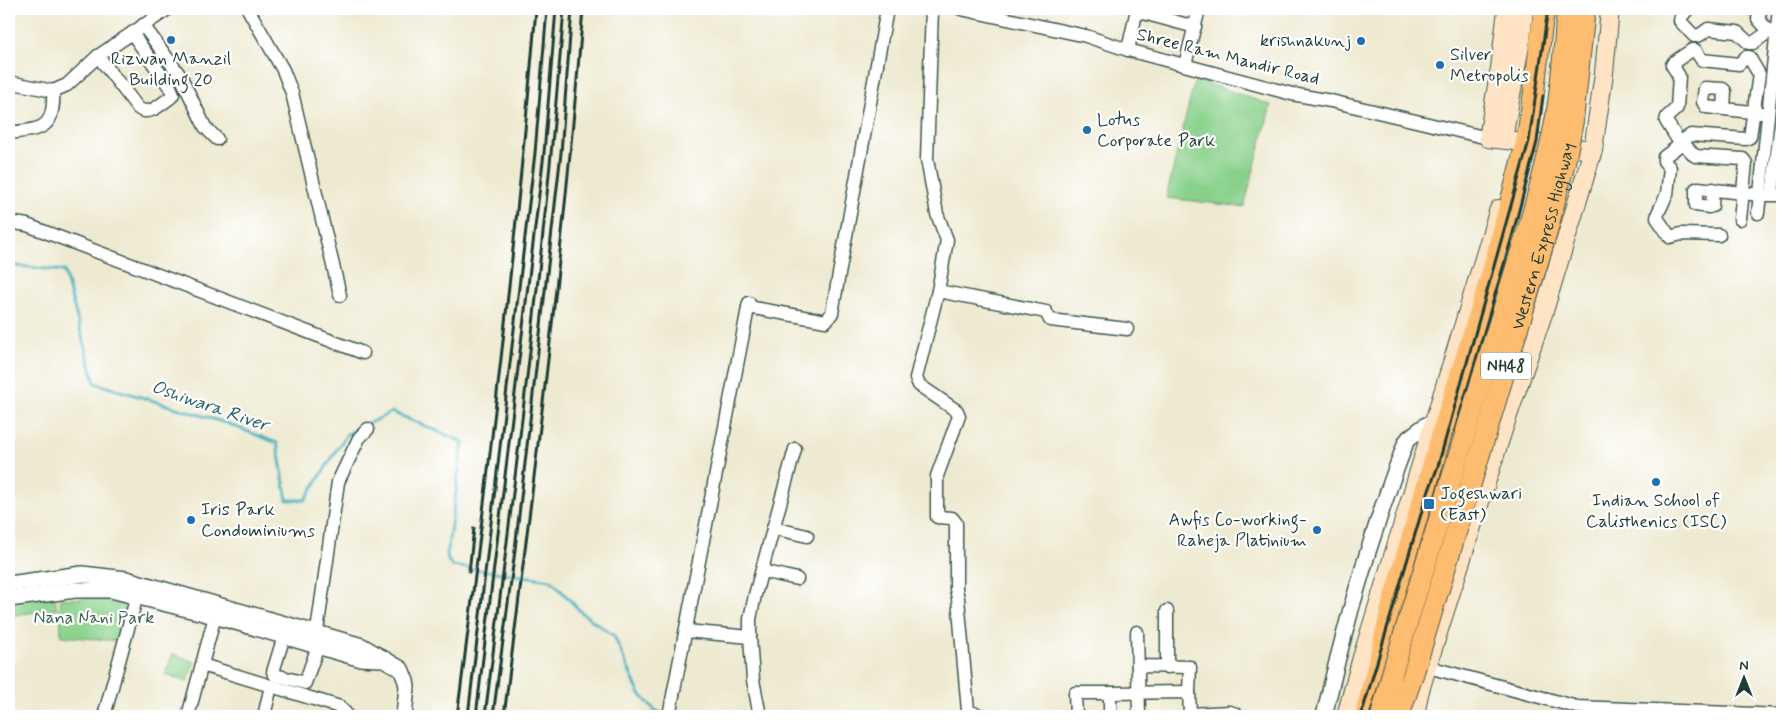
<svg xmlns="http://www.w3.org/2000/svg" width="1791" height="725" viewBox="0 0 1791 725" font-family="Mynerve,sans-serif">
<rect width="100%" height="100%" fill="#fff"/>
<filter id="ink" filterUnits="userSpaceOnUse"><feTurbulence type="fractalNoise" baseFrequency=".02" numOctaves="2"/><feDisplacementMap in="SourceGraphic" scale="10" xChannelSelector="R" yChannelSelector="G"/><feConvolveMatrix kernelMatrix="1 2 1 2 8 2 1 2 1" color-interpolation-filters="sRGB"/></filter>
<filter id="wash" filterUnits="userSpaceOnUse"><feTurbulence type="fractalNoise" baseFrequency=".0096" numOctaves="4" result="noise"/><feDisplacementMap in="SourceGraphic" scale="20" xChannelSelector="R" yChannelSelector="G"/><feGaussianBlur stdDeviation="1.12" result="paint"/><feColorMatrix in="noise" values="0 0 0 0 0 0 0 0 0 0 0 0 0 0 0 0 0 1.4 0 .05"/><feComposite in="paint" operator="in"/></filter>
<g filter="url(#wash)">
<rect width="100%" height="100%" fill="#eeead1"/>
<!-- green -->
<g fill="#89d18b" stroke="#548760">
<path d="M1195,79L1271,105L1244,207L1166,198Z"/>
<path d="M54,589L57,609L9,616V595Z"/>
<path d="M97,598L126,604L117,641L61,636L60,599Z"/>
<path d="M173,654L195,662L187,682L165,674Z"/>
</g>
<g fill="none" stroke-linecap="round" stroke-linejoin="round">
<!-- stream -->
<path stroke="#42afbf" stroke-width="3" d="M9,265L64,271L95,383L226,423L277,443L287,500H305L347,434L392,412L463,442L447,554L448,560L452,566L551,580L582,613L614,636L639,693L655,710L666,715"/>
</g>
</g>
<g filter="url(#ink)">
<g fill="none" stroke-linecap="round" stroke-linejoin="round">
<!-- minor casing -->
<g stroke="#3e574c" stroke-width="15">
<g id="minor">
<path d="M248,9L283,70L292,93L340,295"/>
<path d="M932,9L927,159L937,214L947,240L938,291L916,378L919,385L957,411L959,416L937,476V517L952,518L956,523V589L958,598L968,711L982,716"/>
<path d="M961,9L1086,36L1128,50L1292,94L1331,101L1488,138"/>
<path d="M1688,9L1681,17L1680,21L1694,36L1700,35L1708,29L1737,32L1749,43H1753L1767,33L1768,30L1758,19L1761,9"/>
<path d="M1136,11L1195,27"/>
<path d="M143,25L181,77L205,127L217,139"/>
<path d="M1128,50L1137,9"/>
<path d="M1692,50H1695L1702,60L1739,64L1746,57H1749L1759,74L1750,137L1746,139L1691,135L1682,141L1678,140L1666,121L1667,117L1677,108L1679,76L1672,65L1674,62Z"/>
<path d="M98,56L138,108C149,117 161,104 171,97L173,94L171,89L132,33"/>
<path d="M1185,65L1199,9"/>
<path d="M9,82L53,91L67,85L98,56L168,9"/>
<path d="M1724,109L1725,91L1723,89L1705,88L1703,102L1706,107L1761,113"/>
<path d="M9,133C41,129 55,130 53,91"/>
<path d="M1713,189L1712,206L1709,207L1696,205V189L1698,188L1760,195H1782"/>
<path d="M1772,194L1782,115"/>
<path d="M1758,213L1779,9"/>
<path d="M9,222L27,225L363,353"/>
<path d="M1719,235L1681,234L1670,237L1657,218L1658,213L1667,194L1670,168L1664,161V157L1681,144H1684L1695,156L1743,159L1746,163L1740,219"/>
<path d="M938,291L1046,312L1050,320L1127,329"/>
<path d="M748,307L826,321L832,313L887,9"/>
<path d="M773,528L807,536"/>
<path d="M762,571L797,579"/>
<path d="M1167,611V667"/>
<path d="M686,631L750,637L753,680L760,716"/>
<path d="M1137,632L1139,716"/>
<path d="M284,636L273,672L275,675L305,683L318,646"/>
<path d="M750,637V619L755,595L795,449"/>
<path d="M313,642L317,631L338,482L359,438L368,429"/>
<path d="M202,665L340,707L348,716"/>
<path d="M1421,665L1577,707L1782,715"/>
<path d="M1138,666L1190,667L1189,692"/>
<path d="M104,716L139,588"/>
<path d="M188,716L215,616"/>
<path d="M264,716L271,686"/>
<path d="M669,716L749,303"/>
<path d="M1076,716L1075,693H1110"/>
<path d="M1110,716V693L1189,692L1190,714L1230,712L1236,714L1237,716"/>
</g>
</g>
<!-- tertiary casing -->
<g stroke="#3e574c" stroke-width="18">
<g id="tertiary">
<path d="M9,584L82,574L126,579L362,646L401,669L406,681L407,687L404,716"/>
<path d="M9,599L75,590H111L215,616L358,658L381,659"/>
<path d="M1324,716C1345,623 1372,531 1406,442L1409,438L1426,425L1441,426"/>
</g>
</g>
<!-- secondary casing -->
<g stroke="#3e574c" stroke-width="20">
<g id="secondary">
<path d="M1507,9L1500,68L1488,138L1593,150"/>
<path d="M1503,139L1521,40L1524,9"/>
<path d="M1346,716L1361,661L1499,209"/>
<path d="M1415,716L1419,694L1427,667L1503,430L1544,311L1593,150L1604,73L1610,9"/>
</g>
</g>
<!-- trunk casing -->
<g stroke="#3e574c" stroke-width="22">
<path id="trunk" d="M1365,716L1393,601L1444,426L1490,279L1526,143L1534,91L1544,9"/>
</g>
<!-- minor -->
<use href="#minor" stroke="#fff" stroke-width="12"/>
<!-- tertiary -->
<use href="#tertiary" stroke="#fff" stroke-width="15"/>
<!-- secondary -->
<use href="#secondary" stroke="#fee4c5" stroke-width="18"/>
<!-- trunk -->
<use href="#trunk" stroke="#fdbc6f" stroke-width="20"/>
<!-- rail -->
<g stroke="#1f3d34" stroke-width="3">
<path d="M1455,431L1512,237L1537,142L1543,96"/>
<path d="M469,572L474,528"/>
<path d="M457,716C488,481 516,245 536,9"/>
<path d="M468,716L535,153L547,9"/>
<path d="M476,716L544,153L556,9"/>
<path d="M485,716C515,481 545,245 564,9"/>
<path d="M493,716L514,558L561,153L572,9"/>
<path d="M504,716C534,481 564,245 583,9"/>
<path d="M1361,716L1424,504L1438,466L1529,141L1548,9"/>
<path d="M1370,716L1444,470"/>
</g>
<!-- trunk-bridge casing -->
<g stroke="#3e574c" stroke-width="22" stroke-linecap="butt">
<g id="trunk-bridge">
<path d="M1381,716L1393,670L1529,225C1539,189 1550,153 1556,116C1562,81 1564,45 1567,9"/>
<path id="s1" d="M1399,716L1413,675L1547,232L1566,158L1573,121L1585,9"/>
</g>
</g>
<!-- trunk-bridge -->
<use href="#trunk-bridge" stroke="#fdbc6f" stroke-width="20"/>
</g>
</g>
<!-- markers -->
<g fill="#1f6fb2" stroke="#fff" stroke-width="2">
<circle cx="171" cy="40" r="5"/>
<circle cx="1361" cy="41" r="5"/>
<circle cx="1440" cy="65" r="5"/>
<circle cx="1087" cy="130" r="5"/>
<circle cx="1656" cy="482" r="5"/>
<rect x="1423" y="498" width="12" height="12" rx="2.5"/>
<circle cx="191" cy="520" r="5"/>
<circle cx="1317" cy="530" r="5"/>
</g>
<g text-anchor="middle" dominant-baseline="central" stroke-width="4.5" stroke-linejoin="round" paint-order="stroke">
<!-- shield labels -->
<rect fill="#fff" stroke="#627771" stroke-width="1" x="1481" y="352.5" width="50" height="27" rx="4"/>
<g font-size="16" font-weight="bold" fill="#1f3d34">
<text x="1506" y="366">NH48</text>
</g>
<!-- poi labels -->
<g font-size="18" fill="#1f3d34" stroke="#fff" text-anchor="start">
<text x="1351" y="41" text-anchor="end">krishnakunj</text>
<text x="1450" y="55">Silver<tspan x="1450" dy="21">Metropolis</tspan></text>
<text x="171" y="59" text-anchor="middle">Rizwan Manzil<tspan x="171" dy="21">Building 20</tspan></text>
<text x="1097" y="120">Lotus<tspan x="1097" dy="21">Corporate Park</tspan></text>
<text x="1440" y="494">Jogeshwari<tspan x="1440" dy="21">(East)</tspan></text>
<text x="1656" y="501" text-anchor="middle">Indian School of<tspan x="1656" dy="21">Calisthenics (ISC)</tspan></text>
<text x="201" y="510">Iris Park<tspan x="201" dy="21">Condominiums</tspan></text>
<text x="1307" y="520" text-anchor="end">Awfis Co-working-<tspan x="1307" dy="21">Raheja Platinium</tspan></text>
</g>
<!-- street labels -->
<g font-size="18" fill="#1f3d34" stroke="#fff">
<text transform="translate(1228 57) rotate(14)">Shree Ram Mandir Road</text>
<text stroke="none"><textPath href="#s1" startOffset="501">Western Express Highway</textPath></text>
</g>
<!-- park labels -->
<g font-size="18" fill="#3a624a" stroke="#fff">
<text x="94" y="618">Nana Nani Park</text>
</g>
<!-- water labels -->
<g font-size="19" font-style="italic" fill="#2b6565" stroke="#fff">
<text transform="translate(210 406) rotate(19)">Oshiwara River</text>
</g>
</g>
<!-- margin -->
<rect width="1791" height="725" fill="none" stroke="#fff" stroke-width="30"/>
<!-- north arrow -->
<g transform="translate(1744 678)" stroke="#ffffff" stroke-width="4" paint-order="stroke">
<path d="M0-4L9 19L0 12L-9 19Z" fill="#1f3d34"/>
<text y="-8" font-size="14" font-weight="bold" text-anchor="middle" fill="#1f3d34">N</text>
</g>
</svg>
